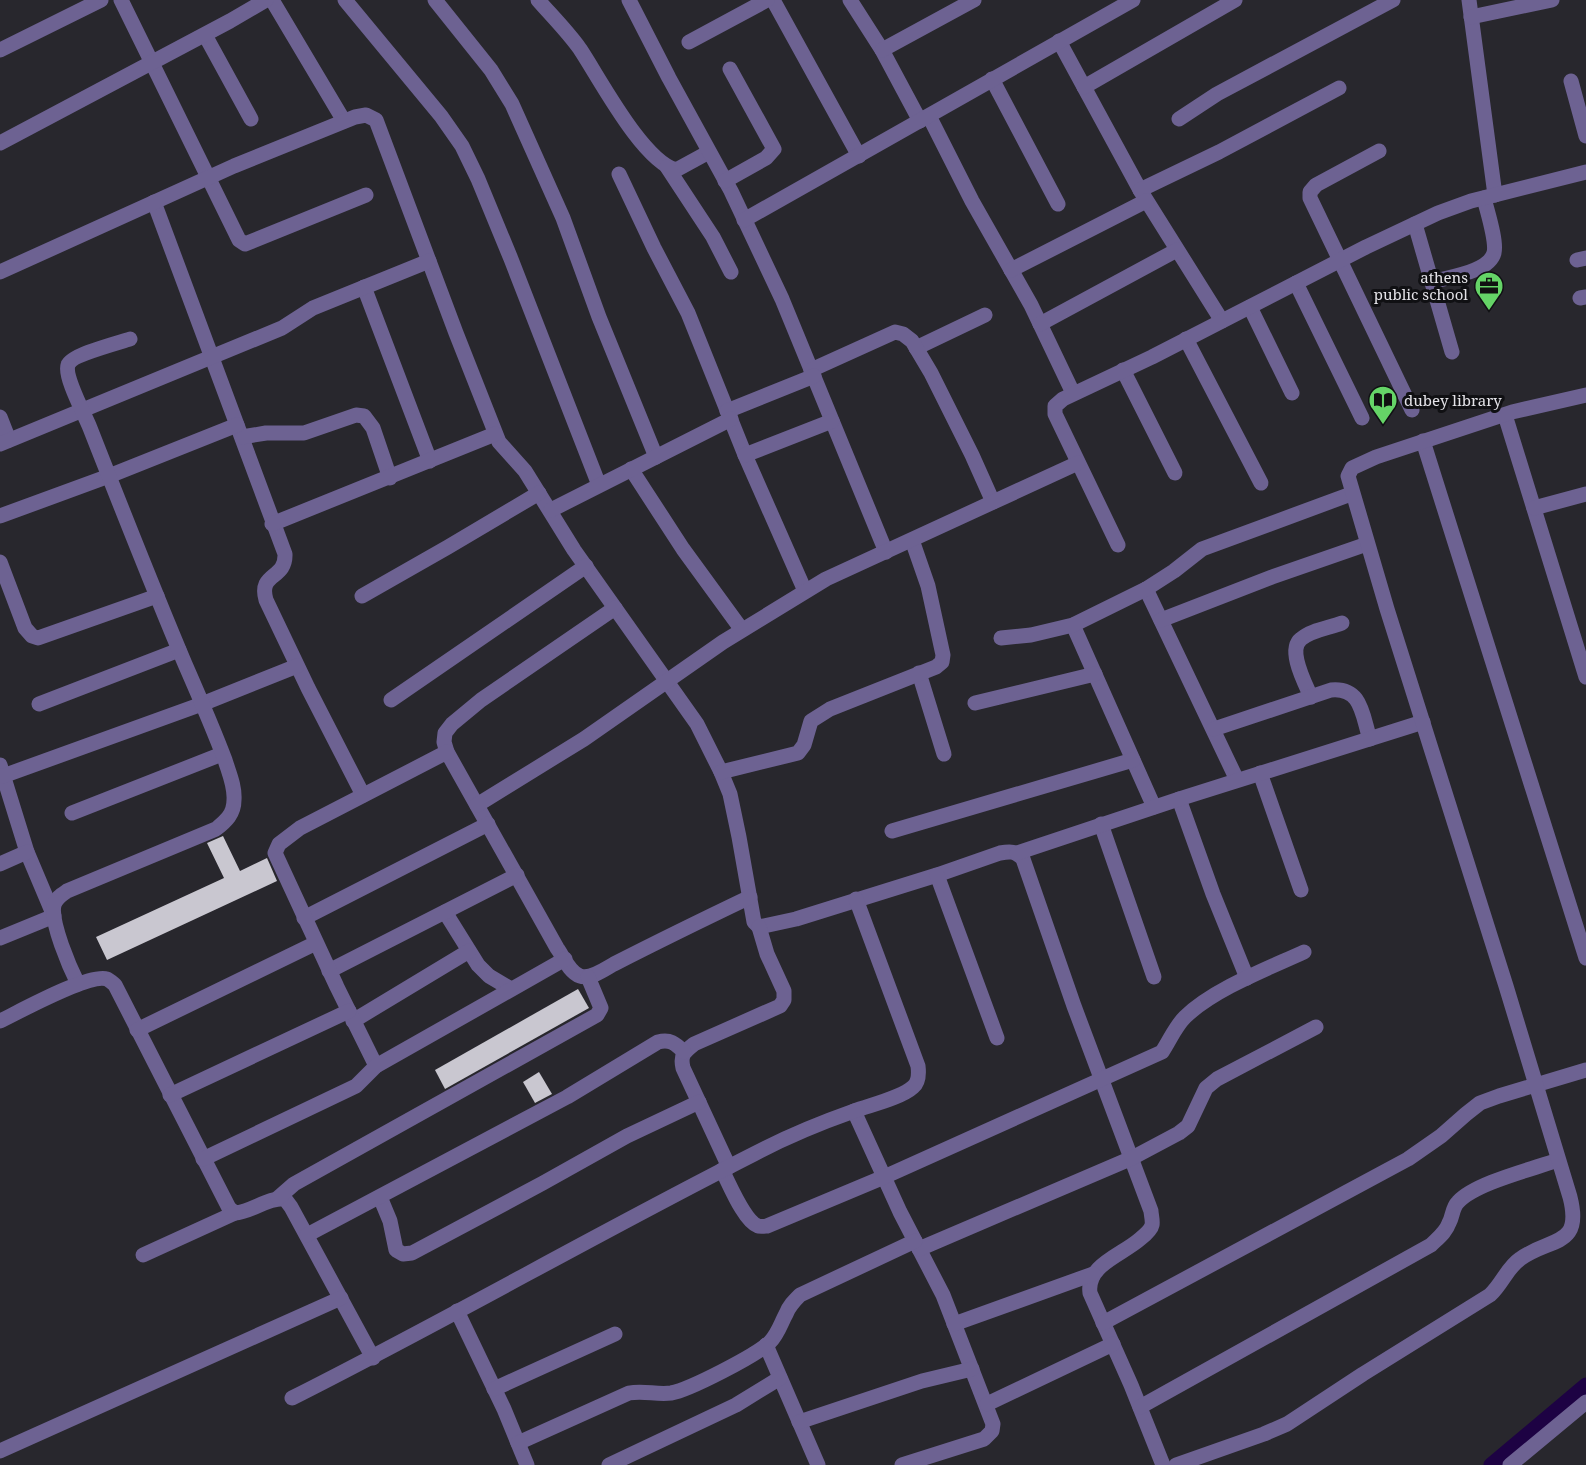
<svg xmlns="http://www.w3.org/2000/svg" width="1586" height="1465" viewBox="0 0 1586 1465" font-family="'Noto Serif',serif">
<rect width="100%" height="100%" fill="#28272d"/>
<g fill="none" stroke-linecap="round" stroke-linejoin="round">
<!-- canal -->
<path stroke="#1d0243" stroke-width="15" d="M1491,1465L1586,1385"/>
</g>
<!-- building -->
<g fill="#c9c7d0">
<path d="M223,836L240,871L267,858L277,881L107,960L96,937L224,878L207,843Z"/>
<path d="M578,989L589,1008L445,1089L435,1070Z"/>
<path d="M539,1072L552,1094L535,1103L523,1082Z"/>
</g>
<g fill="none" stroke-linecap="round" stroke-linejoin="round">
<!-- minor -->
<g stroke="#6d6292" stroke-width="15">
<path d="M121,0L239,240L245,244L366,195"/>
<path d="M272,0L344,121"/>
<path d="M345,0L441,116L462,146L478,179L511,259L599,485"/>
<path d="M435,0L491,70L512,104L563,218L599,317L656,457"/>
<path d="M538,0C552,16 568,32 580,49C600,79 642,160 676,170L709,152"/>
<path d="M629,0L669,78L731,191L782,299L886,552"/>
<path d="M773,0L859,156"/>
<path d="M850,0L882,50L920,121"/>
<path d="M1469,0L1495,195"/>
<path d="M1471,17L1552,0"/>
<path d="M205,35L251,119"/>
<path d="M1059,41L1140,190L1222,321"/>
<path d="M689,42L767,0"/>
<path d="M0,50L101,0"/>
<path d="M882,50L974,0"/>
<path d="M992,79L1058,204"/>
<path d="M1571,81L1586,136"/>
<path d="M1084,87L1235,0"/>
<path d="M929,116L972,201L1031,305L1073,393"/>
<path d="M1179,119L1217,94L1393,0"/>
<path d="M0,143L230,21L266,0"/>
<path d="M1379,151L1316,185L1310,192V198L1412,410"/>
<path d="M667,167L713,237L731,272"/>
<path d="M619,174L654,248L688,313L745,455L805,591"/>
<path d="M725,181L766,158L774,149L730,69"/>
<path d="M1140,190L1219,152L1339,88"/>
<path d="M154,202L285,554C286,580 258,572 266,600L308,688L363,795"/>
<path d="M744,220L1133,0"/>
<path d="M1415,224L1452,352"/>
<path d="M1577,260L1586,258"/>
<path d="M1011,270L1146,201"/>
<path d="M0,272L234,166L355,117L366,115L376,120L456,333L499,442L525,471L574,550L697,724L721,772L730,794L739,837L754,922L759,927L796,919L937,875L1000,853C1011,851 1015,851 1023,859L1074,1006L1151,1211C1151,1214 1153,1221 1152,1225C1151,1230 1145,1235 1140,1239C1122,1255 1086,1265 1090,1293L1131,1385L1163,1465"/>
<path d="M1432,282C1448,277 1489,272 1494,253C1497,241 1487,211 1484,198"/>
<path d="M1296,283L1362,418"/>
<path d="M364,287L430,461"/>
<path d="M1580,298L1586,297"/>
<path d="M1250,307L1292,393"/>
<path d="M1040,324L1177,250"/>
<path d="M1186,339L1261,483"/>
<path d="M916,348L985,315"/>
<path d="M811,370L895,332L903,334L912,341L931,373L972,455L993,502"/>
<path d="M1123,370L1175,473"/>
<path d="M727,411L814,376"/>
<path d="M1505,415L1586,677"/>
<path d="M0,417L9,440"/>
<path d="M242,437L266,433H304L356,415L364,416L373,428L390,478"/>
<path d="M1423,441L1586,958"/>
<path d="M0,444L282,328L313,308L429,261"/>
<path d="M745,455L832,421"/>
<path d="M631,469L683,549L742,630"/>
<path d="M1534,508L1586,494"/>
<path d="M551,510L731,419"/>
<path d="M0,516L109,476L237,425"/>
<path d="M272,524L495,434"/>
<path d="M1118,545L1055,414V406L1063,399L1152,357L1366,247L1438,213L1471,201L1586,172"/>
<path d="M0,562L25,628L32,636L38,638L157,596"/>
<path d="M1146,589L1237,780"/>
<path d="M362,596L448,547L539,493"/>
<path d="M615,608L481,700L452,724L445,733L444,742L447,752L557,948C563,956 569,972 580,976C590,980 605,969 614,964C659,941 704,919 750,897"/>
<path d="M1161,620L1272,577L1367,544"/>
<path d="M1073,625L1154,807"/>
<path d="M1001,638L1031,635L1073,625L1146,589L1174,571L1202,549L1351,494"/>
<path d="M919,673L944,754"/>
<path d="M1311,697C1305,683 1287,650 1301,639C1311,630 1329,628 1342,623"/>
<path d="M391,700L586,566"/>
<path d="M975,703L1095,674"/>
<path d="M39,704L179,650"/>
<path d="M1214,729L1331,690C1362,687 1362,715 1370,739"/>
<path d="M0,765L27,852L54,916L0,938"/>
<path d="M721,772L798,753L804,745L811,721L830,709L936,667L942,662L943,655L928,586L912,540"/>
<path d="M1260,773L1301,890"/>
<path d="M3,776L202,704L297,666"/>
<path d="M1179,799L1213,894L1247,978"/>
<path d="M477,805L584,739L723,642L826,579L1078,463"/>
<path d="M72,813L222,754"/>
<path d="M1101,824L1154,977"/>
<path d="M892,831L1133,760"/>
<path d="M1017,853L1179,799L1423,722"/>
<path d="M0,864L27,852"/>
<path d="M937,875L997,1038"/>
<path d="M445,912L478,965L489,976L511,989"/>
<path d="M304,918L488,824"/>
<path d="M329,971L517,875"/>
<path d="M78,984C70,968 50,922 54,905C56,898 61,895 67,891L216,829C226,821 234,814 234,800C235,786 229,773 225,760C213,728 199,696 185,664C152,586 121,507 90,428C85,415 64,377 68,365C71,355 118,343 130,339"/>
<path d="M0,1021C19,1012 89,973 107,979C108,979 114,984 115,985L229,1208L235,1213C252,1212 268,1197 285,1199L291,1207L373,1358"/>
<path d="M353,1021L469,951"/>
<path d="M137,1030L316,943"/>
<path d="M376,1066L337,987L275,853L279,844L300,828L447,752"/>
<path d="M170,1095L349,1011"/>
<path d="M854,1111L900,1212L943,1295L993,1424L992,1431L984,1439L902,1465"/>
<path d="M203,1159L356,1086L376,1066L565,959"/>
<path d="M729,1167L683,1068C680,1055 684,1052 694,1044L780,1006L784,1000V991L767,954L759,927"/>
<path d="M722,1170C729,1183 744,1221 758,1226C760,1227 766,1226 767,1226L884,1177L1162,1052C1170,1040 1175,1027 1185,1017C1214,989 1267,969 1304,952"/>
<path d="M380,1197L390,1221L396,1250L403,1254L412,1253L543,1183L627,1136L699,1102"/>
<path d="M278,1198L294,1184L597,1015L601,1008L588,977"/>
<path d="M307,1235L567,1097L658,1042C670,1039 675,1043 684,1052"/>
<path d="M919,1249L1132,1158L1179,1133L1188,1126L1206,1088L1217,1079L1316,1027"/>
<path d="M143,1255L235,1213"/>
<path d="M457,1311L504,1409L527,1465"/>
<path d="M1103,1323L1408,1159L1441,1136L1466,1114L1480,1103L1499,1096L1586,1070"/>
<path d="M954,1324L1093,1274"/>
<path d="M766,1345L818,1465"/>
<path d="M494,1389L615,1334"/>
<path d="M292,1398C447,1320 598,1233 754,1154C786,1137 820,1123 854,1111C870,1105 901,1098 913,1087C919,1082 919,1074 918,1066L856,899"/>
<path d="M987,1404L1113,1344"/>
<path d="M1140,1407L1431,1245C1438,1238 1446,1232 1449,1223C1453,1216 1452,1208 1458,1202C1475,1183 1533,1169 1558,1160"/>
<path d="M799,1422L922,1381L972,1369"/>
<path d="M518,1443L629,1393C644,1390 656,1395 671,1393C689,1390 757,1355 770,1342C778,1334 781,1323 786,1314C789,1306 794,1301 800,1295L915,1241"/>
<path d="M0,1451L341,1298"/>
<path d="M609,1465L736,1405L780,1378"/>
<path d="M1176,1465L1264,1434L1287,1424L1363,1374L1490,1295C1502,1284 1507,1268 1520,1259C1550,1237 1583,1248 1570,1197L1506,986L1387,609L1348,476L1352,468L1376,457L1512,412L1586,395"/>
</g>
<!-- tertiary -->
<path stroke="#6d6292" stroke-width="15" d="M1510,1465L1586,1402"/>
</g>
<!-- icons -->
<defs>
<g id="office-pin" transform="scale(1.5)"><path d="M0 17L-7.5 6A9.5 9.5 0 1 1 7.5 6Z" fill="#65d467" stroke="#101013"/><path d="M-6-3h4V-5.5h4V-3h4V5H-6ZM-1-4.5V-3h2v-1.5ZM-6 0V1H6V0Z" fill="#111"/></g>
<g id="library-pin" transform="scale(1.5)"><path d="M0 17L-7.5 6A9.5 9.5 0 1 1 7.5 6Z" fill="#65d467" stroke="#101013"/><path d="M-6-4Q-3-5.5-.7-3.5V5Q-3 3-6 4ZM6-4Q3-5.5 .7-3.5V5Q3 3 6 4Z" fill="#111"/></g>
</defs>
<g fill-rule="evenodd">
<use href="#office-pin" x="1489" y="286"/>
<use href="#library-pin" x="1383" y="400"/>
</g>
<g text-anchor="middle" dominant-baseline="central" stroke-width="6" stroke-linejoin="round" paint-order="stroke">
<!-- poi labels -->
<g font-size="15" fill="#e4e3e8" stroke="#101013" text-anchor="end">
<text x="1468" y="277">athens<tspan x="1468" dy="17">public school</tspan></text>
<text x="1404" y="400" text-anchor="start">dubey library</text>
</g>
</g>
</svg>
